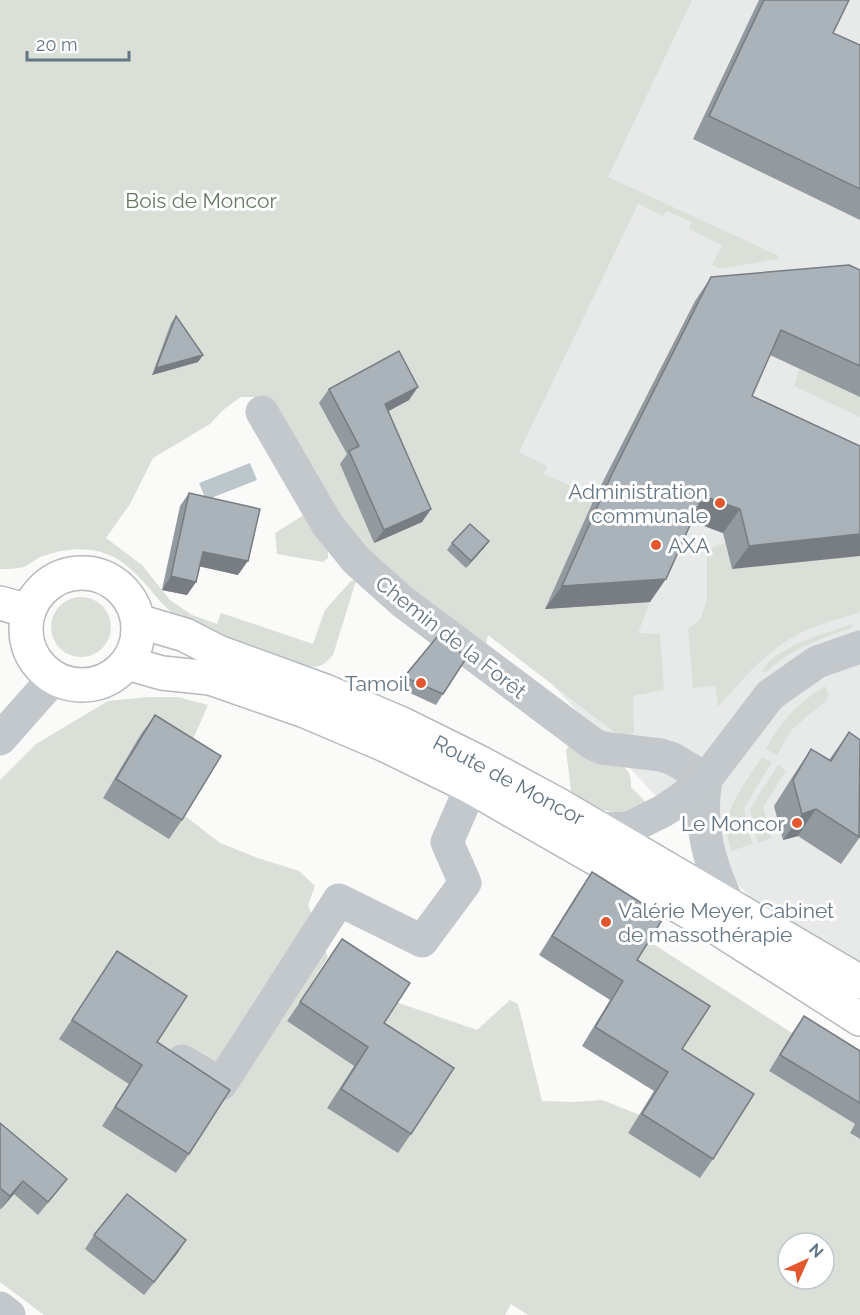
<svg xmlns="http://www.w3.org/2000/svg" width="860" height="1315" viewBox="0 0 860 1315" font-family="Raleway,sans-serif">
<rect width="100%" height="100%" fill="#fafaf8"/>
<!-- built -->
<path fill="#e8e9e9" d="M561,0H860V964L768,917L295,407Z"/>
<!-- green -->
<g fill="#dadfd7" fill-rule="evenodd">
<path d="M0,0H692L608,177L779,256L778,259L720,269L712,265L722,245L689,229L691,222L667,211L663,216L638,204L519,452L547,466L544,474L595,497L545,609L650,602L638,633L660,634L664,690L633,696L634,732L629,736L614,732L488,635L486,644L412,594L348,537L270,397H241L223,410L210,424L153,458L130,504L106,538L142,565L170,600L192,615L217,624L221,613L313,644L325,610L352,580L356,581L333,655C329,659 325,664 319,666C297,672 197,632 177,617C150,596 136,562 101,552C82,547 62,549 43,556C36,558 30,565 23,567C16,569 7,569 0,569Z"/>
<path d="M799,369L860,397V417L794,386Z"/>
<path d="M302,516H308L328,549V558L323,562L277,554L275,533Z"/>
<path d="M725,543L732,569L860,555V610L859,613C837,619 813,625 793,637C763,654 741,682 718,707L715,686L693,688L688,629L701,618L707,599V549Z"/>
<circle cx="81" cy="627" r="30"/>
<path d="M853,624L851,628C818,640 792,648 766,672H762C771,648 829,632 853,624Z"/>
<path d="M825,686L828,694L826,701L792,729L777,755L766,749C780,722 799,702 825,686Z"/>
<path d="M149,697H178L208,705L184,760V815L220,843L258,858L299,871L315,886L308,905L328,957L287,1021L354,1066L328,1108L396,1002L477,1030L510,1000L518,1004L542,1101L575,1102L602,1100L640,1115L629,1133L669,1068L623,979L647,940L792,1033L769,1071L855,1124L850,1133L860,1139V1315H528L511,1304L505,1315H44L0,1282V780L36,744L108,701ZM788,1243H824V1279H788Z"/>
<path d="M569,746L622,766C631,772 631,777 631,787L649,805C640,808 631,811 622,813C610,815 577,801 571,791L566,750Z"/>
<path d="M762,757L772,762L744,808L752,844L731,851C729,842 726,833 727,823C729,803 751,774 762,757Z"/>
<path d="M778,765L786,771L763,807L772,838L758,843L750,809Z"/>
</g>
<!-- water -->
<path fill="#bbc7cb" d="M250,463L257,480L206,500L199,483Z"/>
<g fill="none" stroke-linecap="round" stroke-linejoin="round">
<!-- major casing -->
<g stroke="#b5babe" stroke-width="36">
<g id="major">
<circle cx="82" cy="629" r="56"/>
<path d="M0,603L29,611"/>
<path d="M138,621L185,635L218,652L325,691L402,724L481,763L557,804L860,982"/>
<path d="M127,663L162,673L210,678L305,711L385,745L471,787L722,931L860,1019"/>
</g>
</g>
<!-- minor -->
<g stroke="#c3c8cc" stroke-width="33">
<path d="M262,412L327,524L356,560L403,602L593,744L602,748L661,755L673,759L706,779"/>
<path d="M0,739L54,678"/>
<path d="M706,779C698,826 709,861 728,904"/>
<path d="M600,829L629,828L663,811L681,799L706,779L770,695L817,662L860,647"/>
<path d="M182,1061L221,1084L339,900L422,941L465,883L447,842L471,787"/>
<path d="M0,1308L9,1315"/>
</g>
<!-- major -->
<use href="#major" stroke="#fff" stroke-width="33"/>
</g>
<!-- wall -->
<g fill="#929a9f">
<path d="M759,0H849L833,33L860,45V220L693,139Z"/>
<path d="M860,270V397L770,355L752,396L860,446L732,569L723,533L691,521L650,602L545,609L595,497L695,301L711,277Z"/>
<path d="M176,316L203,355L198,362L152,375L171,323Z"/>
<path d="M329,389L409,400L388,411L431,509L422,522L374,543L340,464L347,454L319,403Z"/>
<path d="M189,493L238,575L200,566L196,582L187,595L162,590L180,506Z"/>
<path d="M489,541L484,548L466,568L447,550L452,543Z"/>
<path d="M404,677L443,694L436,705L397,687Z"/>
<path d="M155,715L182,820L169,839L103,798L141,734Z"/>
<path d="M849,732L860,837L841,864L798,836L783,840L774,806L793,776L811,749L829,760Z"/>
<path d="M592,872L682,1049L713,1159L700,1178L628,1133L654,1091L582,1046L610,1000L539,955L579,891Z"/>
<path d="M342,939L384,1023L411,1134L398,1153L327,1108L354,1066L287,1021Z"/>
<path d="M117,951L157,1042L189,1154L176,1173L102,1126L129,1084L59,1039Z"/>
<path d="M804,1016L860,1051V1139L850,1133L855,1124L769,1071L792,1033Z"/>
<path d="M0,1123L57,1192L38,1215L14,1194L1,1209H0Z"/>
<path d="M94,1235L186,1240L144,1295L85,1249Z"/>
</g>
<!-- shaded-wall -->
<g fill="#777d82">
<path d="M203,355L198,362L152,375L156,368Z"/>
<path d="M418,387L409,400L376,418L385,404Z"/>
<path d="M703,496L740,509L723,533L686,519Z"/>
<path d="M431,509L422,522L374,543L384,530Z"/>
<path d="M860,534V556L732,569L749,546Z"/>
<path d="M489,541L484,548L466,568L471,561Z"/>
<path d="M203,552L248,561L238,575L193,565Z"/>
<path d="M171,576L196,582L187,595L162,590Z"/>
<path d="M666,579L650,602L545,609L562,586Z"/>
<path d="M816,809L798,836L783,840L802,814Z"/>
<path d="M23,1181L14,1194L1,1209L10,1196Z"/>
<path d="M186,1240L177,1254L144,1295L154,1282Z"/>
</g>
<!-- building -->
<g fill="#aab3b9" stroke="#777d82" stroke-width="1.5">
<path d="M764,0H849L833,33L860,45V189L709,116Z"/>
<path d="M849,265L860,270V366L781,330L752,396L860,446V534L749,546L740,509L703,496L666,579L562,586L612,474L711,277Z"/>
<path d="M176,316L203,355L156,368Z"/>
<path d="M399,351L418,387L385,404L431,509L384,530L349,451L359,446L329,389Z"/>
<path d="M189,493L260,509L248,561L203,552L196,582L171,576Z"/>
<path d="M470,524L489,541L471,561L452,543Z"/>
<path d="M437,637L447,643L467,657L443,694L404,677Z"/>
<path d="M155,715L221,756L182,820L116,779Z"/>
<path d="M849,732L860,740L859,837L816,809L802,814L793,780L811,749L831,761Z"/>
<path d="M592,872L664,917L637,960L710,1006L682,1049L754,1094L713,1159L642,1114L668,1072L595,1027L623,981L552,936Z"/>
<path d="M342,939L410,983L384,1023L454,1068L411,1134L341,1089L368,1047L300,1002Z"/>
<path d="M117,951L187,996L157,1042L230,1090L189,1154L115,1107L142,1065L72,1020Z"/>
<path d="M804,1016L860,1051V1103L780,1055Z"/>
<path d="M0,1123L67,1179L48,1202L23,1181L10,1196L0,1188Z"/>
<path d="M127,1194L186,1240L154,1282L94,1235Z"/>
</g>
<!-- markers -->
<g fill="#e4572e" stroke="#fff" stroke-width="2">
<circle cx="720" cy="503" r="6"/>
<circle cx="656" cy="545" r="6"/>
<circle cx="421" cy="683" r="6"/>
<circle cx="797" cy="823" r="6"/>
<circle cx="606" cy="922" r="6"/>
</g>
<g text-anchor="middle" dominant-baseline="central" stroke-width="6" stroke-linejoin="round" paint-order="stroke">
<!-- park labels -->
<g font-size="21" fill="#687a64" stroke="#fff">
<text x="201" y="200">Bois de Moncor</text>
</g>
<!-- poi labels -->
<g font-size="21" fill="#657683" stroke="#fff" text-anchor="end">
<text x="708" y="491">Administration<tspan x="708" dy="24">communale</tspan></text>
<text x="668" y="545" text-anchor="start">AXA</text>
<text x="409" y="683">Tamoil</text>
<text x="785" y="823">Le Moncor</text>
<text x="618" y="910" text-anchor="start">Valérie Meyer, Cabinet<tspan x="618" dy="24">de massothérapie</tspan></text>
</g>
<!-- street labels -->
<g font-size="21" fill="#657683" stroke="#fff">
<text transform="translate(451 637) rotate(38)">Chemin de la Forêt</text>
<text transform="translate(509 780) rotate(28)">Route de Moncor</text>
</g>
</g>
<!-- north arrow -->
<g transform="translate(806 1261) rotate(45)"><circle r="28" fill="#ffffff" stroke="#c1c8cd" stroke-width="1.5"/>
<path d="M0-4.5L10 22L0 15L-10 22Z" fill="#e4572e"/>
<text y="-9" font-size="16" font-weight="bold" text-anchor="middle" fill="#657683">N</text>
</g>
<!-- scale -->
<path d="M27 51v9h102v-9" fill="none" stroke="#657683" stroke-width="3"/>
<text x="36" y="51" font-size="18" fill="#657683" stroke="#ffffff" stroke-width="4.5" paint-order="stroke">20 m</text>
</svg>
